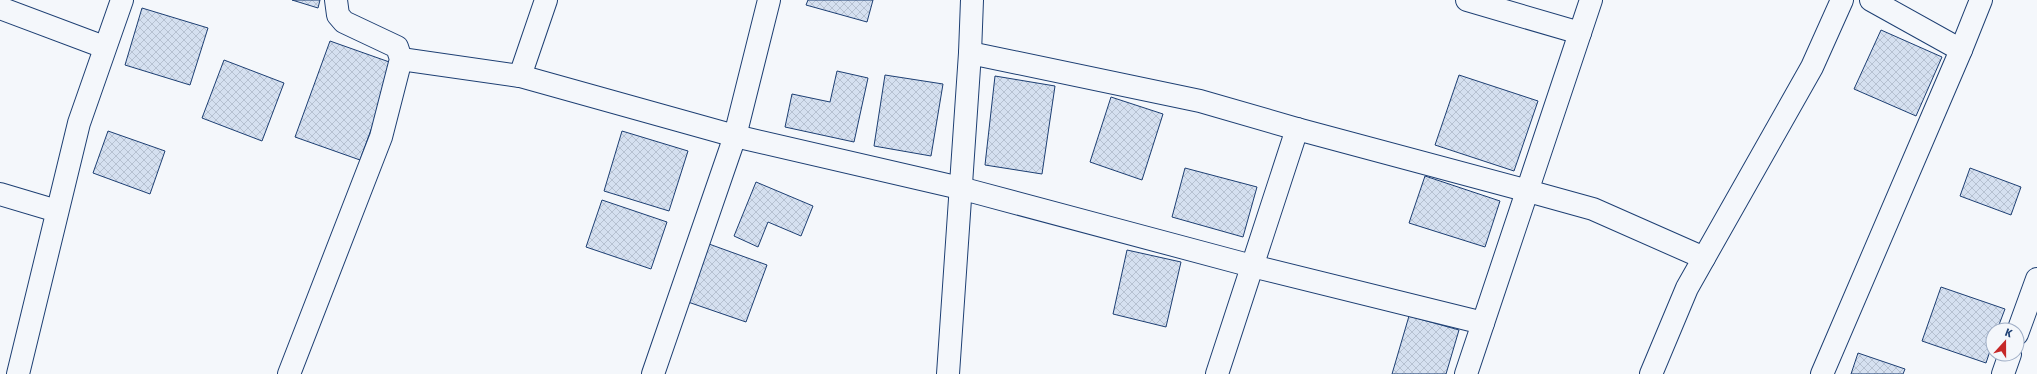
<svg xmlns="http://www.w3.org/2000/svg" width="2037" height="374" viewBox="0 0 2037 374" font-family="'Fira Sans Condensed',sans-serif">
<defs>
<pattern id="building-cross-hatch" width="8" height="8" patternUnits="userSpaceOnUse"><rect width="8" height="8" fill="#d5e0f0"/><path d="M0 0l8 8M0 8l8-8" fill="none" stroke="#b6c1d1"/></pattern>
</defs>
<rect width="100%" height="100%" fill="#f4f7fb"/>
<!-- building -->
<g fill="url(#building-cross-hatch)" stroke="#1d3f73">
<path d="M292,0H320L318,8Z"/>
<path d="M808,0H873L867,22L806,5Z"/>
<path d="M142,8L208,28L190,85L125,65Z"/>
<path d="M1881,30L1942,57L1916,116L1854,89Z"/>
<path d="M330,41L395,64L360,160L295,137Z"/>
<path d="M224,60L284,83L262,141L202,118Z"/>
<path d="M837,71L868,78L854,142L785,127L792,94L830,102Z"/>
<path d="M885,75L943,84L931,156L874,146Z"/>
<path d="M1459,75L1538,101L1514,171L1435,145Z"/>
<path d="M995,76L1055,86L1042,174L985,165Z"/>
<path d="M1111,97L1163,114L1142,180L1090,162Z"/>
<path d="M108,131L165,151L150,194L93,173Z"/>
<path d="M622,131L688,151L669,211L604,191Z"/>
<path d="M1185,168L1257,187L1243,237L1172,217Z"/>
<path d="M1970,168L2021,187L2011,215L1960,196Z"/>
<path d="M1425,176L1500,201L1485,247L1409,223Z"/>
<path d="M756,182L813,206L801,236L768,222L758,247L734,236Z"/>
<path d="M602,200L667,222L651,269L586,247Z"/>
<path d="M709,244L767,265L746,322L688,302Z"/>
<path d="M1127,250L1181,262L1166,327L1113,314Z"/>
<path d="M1941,287L2005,309L1997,330H1993V342L1986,363L1922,341Z"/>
<path d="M1409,316L1459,330L1446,374H1392Z"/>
<path d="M1858,353L1905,369L1903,374H1851Z"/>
</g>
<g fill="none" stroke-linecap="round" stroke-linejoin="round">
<!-- minor casing -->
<g stroke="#1d3f73" stroke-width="24">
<g id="minor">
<path d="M1467,0L1580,33"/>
<path d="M1871,0L1961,50"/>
<path d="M0,8L104,47"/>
<path d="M970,53L1200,101L1297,129L1528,191L1593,209L1704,258"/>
<path d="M401,59L520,76L735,136L960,188L1252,266L1483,323"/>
<path d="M520,76L546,0"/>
<path d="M0,194L57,211"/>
<path d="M2017,334L2037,279"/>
<path d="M18,374L79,123L122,0"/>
<path d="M289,374L381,137L401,59L397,47L344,22L338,15L336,0"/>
<path d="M653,374L735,136L769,0"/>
<path d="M948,374L970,53L972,0"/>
<path d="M1217,374L1297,129"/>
<path d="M1466,374L1591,0"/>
<path d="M1651,374L1687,288L1812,67L1842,0"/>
<path d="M1822,374L1961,50L1981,0"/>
<path d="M2003,374L2010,354"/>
</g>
</g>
<!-- minor -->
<use href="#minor" stroke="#f4f7fb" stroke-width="22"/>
</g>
<!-- north arrow -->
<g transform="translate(2005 342) rotate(21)"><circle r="19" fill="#f4f7fb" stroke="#9eadc5"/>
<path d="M0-3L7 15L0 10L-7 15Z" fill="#c62828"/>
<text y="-6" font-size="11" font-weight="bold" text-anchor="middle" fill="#1d3f73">K</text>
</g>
</svg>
